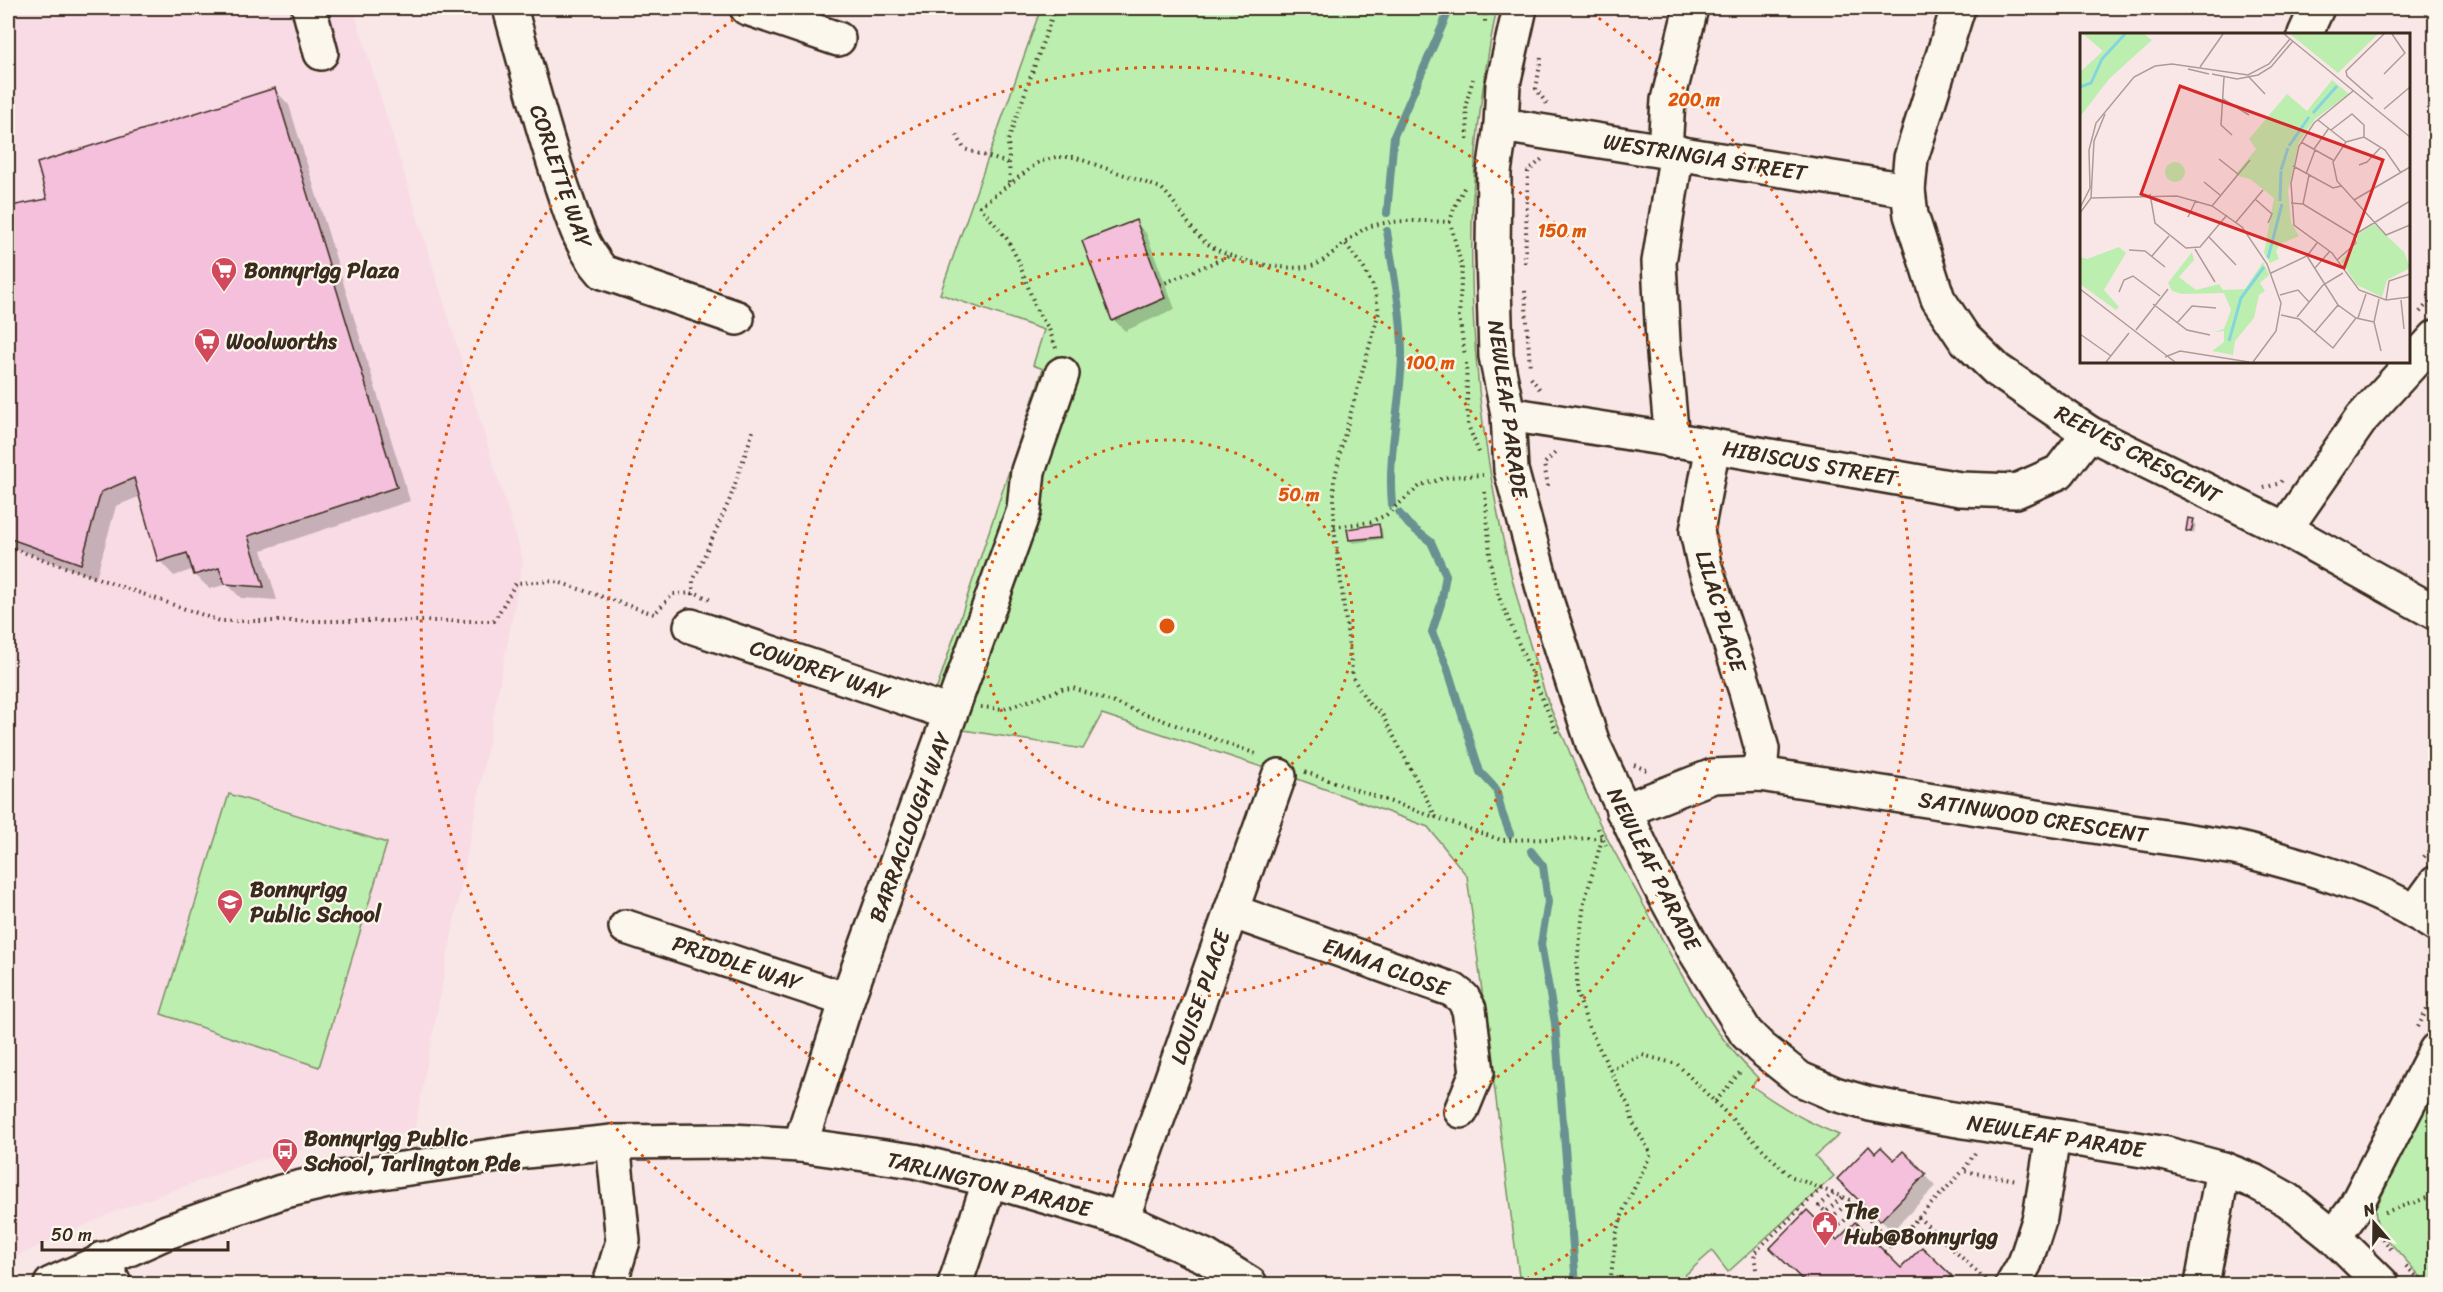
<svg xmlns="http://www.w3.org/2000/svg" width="2443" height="1292" viewBox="0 0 2443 1292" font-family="Sriracha,sans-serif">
<rect width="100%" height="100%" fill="#f9e6e7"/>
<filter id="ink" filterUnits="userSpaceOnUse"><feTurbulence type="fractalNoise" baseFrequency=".0167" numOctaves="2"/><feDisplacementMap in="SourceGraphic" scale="12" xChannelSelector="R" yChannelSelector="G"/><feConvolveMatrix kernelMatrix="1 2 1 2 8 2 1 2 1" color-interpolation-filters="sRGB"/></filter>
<g filter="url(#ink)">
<!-- built -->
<path fill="#f8dbe4" d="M8,8H353L523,560L414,1132L336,1142L253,1161L116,1211L8,1260Z"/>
<!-- green -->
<g fill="#bcefaf" stroke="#7c8c66" stroke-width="1.5">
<path d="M1041,8H1497C1449,235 1472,470 1544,690C1550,710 1560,729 1568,748C1578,773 1588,798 1599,822C1612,849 1628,876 1642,902C1678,967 1704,1026 1758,1078L1752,1086C1780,1107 1807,1122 1839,1135L1815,1156L1834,1176L1728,1272L1712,1251L1675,1284H1520L1467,876L1428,827L1295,778L1102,714L1083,749L925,724L1043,369L1033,365L1044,330L940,294Z"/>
<path d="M229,794L387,843L319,1067L161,1014Z"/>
<path d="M2435,1086V1284H2427L2378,1229L2375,1210Z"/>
</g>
<!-- shadow -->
<g fill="#0003">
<path d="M275,90L289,105L410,501L262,550L277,600L241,598L227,584L210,589L195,575L194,569L174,576L160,561L141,496L116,506L96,578L8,546V207L11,208L49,201Z"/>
<path d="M1135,222L1146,233L1175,309L1125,331L1114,320Z"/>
<path d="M2193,521L2196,524L2194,534L2187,530Z"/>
<path d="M1379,526L1382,529L1383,539L1353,543L1350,540Z"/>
<path d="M1903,1153L1936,1186L1892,1231L1839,1179L1875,1155L1894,1162Z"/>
<path d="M1837,1242L1901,1270L1922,1249L1959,1284H1809L1772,1248Z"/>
</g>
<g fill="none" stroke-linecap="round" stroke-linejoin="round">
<!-- stream -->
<g stroke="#679191" stroke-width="8">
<path d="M1387,213L1394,136L1447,15L1443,8"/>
<path d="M1387,231C1393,272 1402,312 1402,354C1401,404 1387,454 1392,504"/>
<path d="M1399,513L1409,525L1431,542L1446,575L1441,604L1432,632L1447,667L1480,772L1496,789L1502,813L1510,834"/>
<path d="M1531,851L1543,866L1548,902L1541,944L1555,1023L1576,1284"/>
</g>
</g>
<!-- building -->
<g fill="#f4c0dc" stroke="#3b2a1e" stroke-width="1.5">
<path d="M275,88L397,487L248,536L264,587L225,584L219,568L194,575L187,553L158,562L134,478L101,492L81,564L8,538V205L11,206L47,199L37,163Z"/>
<path d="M1136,220L1165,298L1112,321L1082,241Z"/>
<path d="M2188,518L2194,519L2191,532L2186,531Z"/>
<path d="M1379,524L1381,537L1349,540L1347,529Z"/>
<path d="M1869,1146L1875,1153L1881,1147L1894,1160L1903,1151L1926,1174L1880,1221L1837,1179Z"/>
<path d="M1807,1210L1837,1240L1855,1222L1901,1268L1922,1247L1952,1276L1943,1284H1807L1770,1248Z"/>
</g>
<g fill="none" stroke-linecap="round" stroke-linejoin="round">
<!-- minor casing -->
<g stroke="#3b2a1e" stroke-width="38">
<g id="minor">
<path d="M309,8L321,53"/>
<path d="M510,8C526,66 541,124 560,181C572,215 579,245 603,272L737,318"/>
<path d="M747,8L838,39"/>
<path d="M1520,8L1503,84L1501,125L1494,172L1493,251L1496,356L1508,414L1511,470L1547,603L1593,744L1658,883L1695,951L1746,1033L1761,1048L1800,1079L1835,1094L1870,1104L1940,1117L2167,1154L2223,1169L2256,1182L2288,1200L2334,1237L2382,1284"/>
<path d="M1958,8L1911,158L1908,190L1911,215L1938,299L1964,338L1997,370L2089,433L2285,529L2436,613"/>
<path d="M2305,34L2317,8"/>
<path d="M1501,125L1908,190"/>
<path d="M1665,150L1668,100L1691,8"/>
<path d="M1508,414L1713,446L1960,489L2016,491L2059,472L2089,433"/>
<path d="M1672,441L1663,342L1659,262L1677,152"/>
<path d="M1713,446L1697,531L1704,564L1746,691L1762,749L1760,774"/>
<path d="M2285,529L2362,418L2436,337"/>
<path d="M691,626L950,713"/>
<path d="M1623,811L1713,776L1760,774L2235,848C2304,865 2376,885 2436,925"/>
<path d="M1231,911L1453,990L1463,998L1469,1009L1477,1072L1461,1111"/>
<path d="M2415,912L2436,883"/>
<path d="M626,927L847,1000"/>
<path d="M800,1145L847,1000L1024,510L1028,471L1062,374"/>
<path d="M1122,1219L1279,776"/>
<path d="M2334,1237L2353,1211L2436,1050"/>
<path d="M102,1259L114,1284"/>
<path d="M51,1284L167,1232L281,1192L340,1178L526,1151L613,1142L731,1141L800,1145L914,1161L990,1180L1122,1219L1205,1256L1250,1284"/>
<path d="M610,1284L623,1241L613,1142"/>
<path d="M955,1284L990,1180"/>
<path d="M2013,1284L2025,1263L2040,1217L2053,1137"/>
<path d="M2202,1284L2223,1169"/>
</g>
</g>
<!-- path -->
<g stroke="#3b2a1e" stroke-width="4" stroke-dasharray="1.5 4.5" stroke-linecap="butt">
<path d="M1485,8V25"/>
<path d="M1541,58L1536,89L1547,104"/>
<path d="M957,135L964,149L1008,163"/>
<path d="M1468,139L1466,104L1473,79"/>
<path d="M1010,182L1008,141L1055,8"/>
<path d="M1464,188L1454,208L1450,222L1462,267L1459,316L1465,356"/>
<path d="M1346,244L1364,269L1374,288L1379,312L1342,444L1334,482V527L1353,678L1368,703L1382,714L1436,817"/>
<path d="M1525,263L1528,172L1542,159"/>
<path d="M1160,285L1229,256"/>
<path d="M1525,291L1530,368"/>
<path d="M2420,312L2436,294"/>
<path d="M1056,348L1049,329L1037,311L1018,260L1007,239L980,206L1039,162L1056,157H1074L1161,188C1179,205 1188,229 1208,244C1227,260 1297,276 1319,263C1334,254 1357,230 1371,226C1395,219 1425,221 1450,222"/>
<path d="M1466,363L1468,425L1480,455"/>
<path d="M1531,378L1541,391"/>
<path d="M1548,486L1544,464L1557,451"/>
<path d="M2264,488L2280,483L2282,480"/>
<path d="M1485,492L1491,567L1498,595L1557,733"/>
<path d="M1334,527L1370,522L1386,515L1421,485L1448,477L1483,475"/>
<path d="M8,547L220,621H494L516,583L555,581L654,614L673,594L696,593L711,600"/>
<path d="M693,595V581L730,499L753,431"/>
<path d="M981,707L1004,709L1063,689L1073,688L1259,755"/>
<path d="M1634,765L1649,771"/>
<path d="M1305,772L1501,840L1602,838"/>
<path d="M1598,828L1606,845"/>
<path d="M1602,839L1584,903L1577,963V993L1589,1028L1629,1107L1633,1123L1651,1154L1624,1209L1616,1235L1610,1284"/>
<path d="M2424,857L2436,841"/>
<path d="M2418,1027L2436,992"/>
<path d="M1610,1070L1642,1055L1677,1064L1715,1102L1741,1071"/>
<path d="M1715,1102L1790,1176L1850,1200L1892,1243"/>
<path d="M1975,1153L1963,1171L2017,1180"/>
<path d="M1833,1193L1819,1206L1826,1212L1842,1197"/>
<path d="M1850,1201L1830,1219L1837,1228L1857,1208"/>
<path d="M2385,1212L2436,1195"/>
<path d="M1918,1217L1986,1280"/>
<path d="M2374,1230L2393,1251"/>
<path d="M1885,1252L1963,1171"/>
<path d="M2406,1266L2424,1284"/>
<path d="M1756,1269L1754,1253L1822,1188"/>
</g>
<!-- minor -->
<use href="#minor" stroke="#fbf7ec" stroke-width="33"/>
</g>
</g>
<!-- distance rings -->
<g fill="none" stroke="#df570d" stroke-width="3" stroke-dasharray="3 6">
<circle cx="1167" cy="626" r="186"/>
<circle cx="1167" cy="626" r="372"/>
<circle cx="1167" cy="626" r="559"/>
<path d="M817 1284A745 745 0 0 1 750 8M1584 8A745 745 0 0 1 1517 1284"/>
</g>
<!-- icons -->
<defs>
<g id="supermarket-pin" transform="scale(1.35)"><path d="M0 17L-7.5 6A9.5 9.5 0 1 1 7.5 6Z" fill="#d1495b" stroke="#fbf7ec"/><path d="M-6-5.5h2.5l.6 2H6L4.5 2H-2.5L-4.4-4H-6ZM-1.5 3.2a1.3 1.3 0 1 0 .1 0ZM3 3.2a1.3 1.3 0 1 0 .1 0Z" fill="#fff"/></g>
<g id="school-pin" transform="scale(1.35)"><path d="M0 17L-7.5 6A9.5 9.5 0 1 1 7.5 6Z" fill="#d1495b" stroke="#fbf7ec"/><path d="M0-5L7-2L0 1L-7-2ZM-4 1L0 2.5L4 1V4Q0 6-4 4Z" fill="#fff"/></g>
<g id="bus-pin" transform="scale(1.35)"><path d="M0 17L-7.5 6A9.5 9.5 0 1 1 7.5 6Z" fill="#d1495b" stroke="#fbf7ec"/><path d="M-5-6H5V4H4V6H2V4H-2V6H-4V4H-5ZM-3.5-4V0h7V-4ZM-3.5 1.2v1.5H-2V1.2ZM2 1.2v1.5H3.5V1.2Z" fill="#fff"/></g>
<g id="civic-pin" transform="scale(1.35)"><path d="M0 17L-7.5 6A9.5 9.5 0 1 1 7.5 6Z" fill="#d1495b" stroke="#fbf7ec"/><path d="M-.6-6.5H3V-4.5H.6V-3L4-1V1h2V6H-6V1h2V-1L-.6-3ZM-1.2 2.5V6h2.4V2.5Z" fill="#fff"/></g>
</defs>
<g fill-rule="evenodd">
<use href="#supermarket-pin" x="224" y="270"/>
<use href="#supermarket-pin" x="207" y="341"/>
<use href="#school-pin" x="230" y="902"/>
<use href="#bus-pin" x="285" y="1151"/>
<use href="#civic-pin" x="1825" y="1224"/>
</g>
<g text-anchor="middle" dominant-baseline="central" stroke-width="4.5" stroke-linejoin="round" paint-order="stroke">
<!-- street labels -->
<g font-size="22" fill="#3b2a1e" stroke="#fbf7ec">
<text transform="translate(1705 157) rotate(9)">WESTRINGIA STREET</text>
<text transform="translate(561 176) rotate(71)">CORLETTE WAY</text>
<text transform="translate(1508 409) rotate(82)">NEWLEAF PARADE</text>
<text transform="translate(2138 454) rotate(28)">REEVES CRESCENT</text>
<text transform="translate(1810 463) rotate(10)">HIBISCUS STREET</text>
<text transform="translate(1721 611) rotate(73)">LILAC PLACE</text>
<text transform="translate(820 670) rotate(19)">COWDREY WAY</text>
<text transform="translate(2033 817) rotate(9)">SATINWOOD CRESCENT</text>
<text transform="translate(910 827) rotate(-70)">BARRACLOUGH WAY</text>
<text transform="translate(1654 869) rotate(63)">NEWLEAF PARADE</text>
<text transform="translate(737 963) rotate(18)">PRIDDLE WAY</text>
<text transform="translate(1386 967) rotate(20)">EMMA CLOSE</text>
<text transform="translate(1200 997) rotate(-71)">LOUISE PLACE</text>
<text transform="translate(2056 1136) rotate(9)">NEWLEAF PARADE</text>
<text transform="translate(989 1184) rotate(14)">TARLINGTON PARADE</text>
</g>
<!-- poi labels -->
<g font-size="22" font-weight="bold" fill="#3b2a1e" stroke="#fbf7ec" text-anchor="start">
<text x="244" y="270">Bonnyrigg Plaza</text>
<text x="226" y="341">Woolworths</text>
<text x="250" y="889">Bonnyrigg<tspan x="250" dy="25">Public School</tspan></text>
<text x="304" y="1138">Bonnyrigg Public<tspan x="304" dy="25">School, Tarlington Pde</tspan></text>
<text x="1844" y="1211">The<tspan x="1844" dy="25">Hub@Bonnyrigg</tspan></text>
</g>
</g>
<!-- overview -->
<g transform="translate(2080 33)">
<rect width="330" height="330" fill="#f9e6e7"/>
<path d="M3,1H64L72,7L29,46L0,84V39L23,18ZM210,1H298L258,40ZM252,47L269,61L235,86L219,109L208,158L211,189L219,203L200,211L196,218L199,226L190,230L184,220L194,165L170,146L155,142L176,116L169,106L207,61L227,78ZM85 139a10 10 0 1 1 20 0a10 10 0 1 1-20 0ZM294,191L324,219L330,235L307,247L302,264L277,252L261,228L277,210V202ZM39,214L46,220L24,257L39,274L36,277L0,251V224L7,226ZM112,219L114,227L99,244L116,257L139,251L143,257L165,256L183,229L189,242L180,250L185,258L179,262L174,285L155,308L153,322L132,318L144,309V298L134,299L144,296L151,277L144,260L102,261L92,258L88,250Z" fill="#bcefaf"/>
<path fill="none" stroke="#84d5dd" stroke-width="3" d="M0,54L11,50L22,26L45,1M233,80L257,53M209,113L229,84M201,137L208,115M200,168L201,138M188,225L202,171M149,308L161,265L184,234"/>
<path fill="none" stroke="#ad9b97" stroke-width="1.5" d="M204,1L330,104M120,34L143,1M108,36L129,41M132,41L157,46L178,42L191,34L213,8M304,41L325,20L312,1M144,44L141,92L152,102M169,44L185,61M273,58L234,90L219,113L211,150L214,192L252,220L279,257L306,267L330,264M143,66L169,82M293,66L267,43L266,38L304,1M304,76L330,54M238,87L266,109M251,97L272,81L284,92V104M221,109L253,127M234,116L249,95M139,126L158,141M279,132L287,129L301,114M213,133L253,155L261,153M321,140L305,117L284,104L266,109L253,129L257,148L306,202L330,192M226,141L235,117M124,149L140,162M70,161L75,190L106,215L120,214L147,182M11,165L97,163L132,173L162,194L187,231L201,270L196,298L173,329M175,166L192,181L188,190M274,167L330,134M211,170L223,171L274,202L276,210L257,227M223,171L229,142M132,173L170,127M0,175L10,155L9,117L16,90L54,44L75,33L92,31L168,42L189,31L210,6M0,180L11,165L14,108L25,81M108,184L116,167M156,189L183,157M274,202L330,168M129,204L156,232M115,216L135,249M49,217L65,218L85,234M72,223L89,203M227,223L258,272L276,285L294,289M235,235L250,218M191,240L227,223L237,210M0,256L95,329M39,259L44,247L53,243L80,263M200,262L218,257L229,269M299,266L294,289L301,318M306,267L309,248L330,241M321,267L324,296M73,271L107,297L130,302M201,282L219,286L253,315L276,285M217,284L243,252L263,240M278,285L286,261M97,290L112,273L136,275M56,297L88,256M235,299L258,272M0,301L31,323M85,324L100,318L169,329M26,329L49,300"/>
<path fill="#d62828" fill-opacity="0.15" stroke="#d62828" stroke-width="3" d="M100,53L303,127L264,235L61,161Z"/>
<rect width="330" height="330" fill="none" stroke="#3b2a1e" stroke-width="3"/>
</g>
<circle cx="1167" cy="626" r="9" fill="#df570d" stroke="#fbf7ec" stroke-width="3"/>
<g font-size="18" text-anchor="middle" font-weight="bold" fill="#df570d" stroke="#fbf7ec" stroke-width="4.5" stroke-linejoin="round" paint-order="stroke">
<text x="1694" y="106">200 m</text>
<text x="1562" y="237">150 m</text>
<text x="1430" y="369">100 m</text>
<text x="1299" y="501">50 m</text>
</g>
<!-- margin -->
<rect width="2443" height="1292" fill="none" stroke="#fbf7ec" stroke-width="30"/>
<rect x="15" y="15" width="2413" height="1262" fill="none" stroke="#3b2a1e" stroke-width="2" filter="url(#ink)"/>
<!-- north arrow -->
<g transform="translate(2374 1223) rotate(340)" stroke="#fbf7ec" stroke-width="4.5" paint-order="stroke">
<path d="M0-4.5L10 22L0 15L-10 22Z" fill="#3b2a1e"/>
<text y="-9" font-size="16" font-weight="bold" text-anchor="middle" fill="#3b2a1e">N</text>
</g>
<!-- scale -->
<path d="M42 1241v9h186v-9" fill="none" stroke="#3b2a1e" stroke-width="3"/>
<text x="51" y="1241" font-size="18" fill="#3b2a1e" stroke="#fbf7ec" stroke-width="4.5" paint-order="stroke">50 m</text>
</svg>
